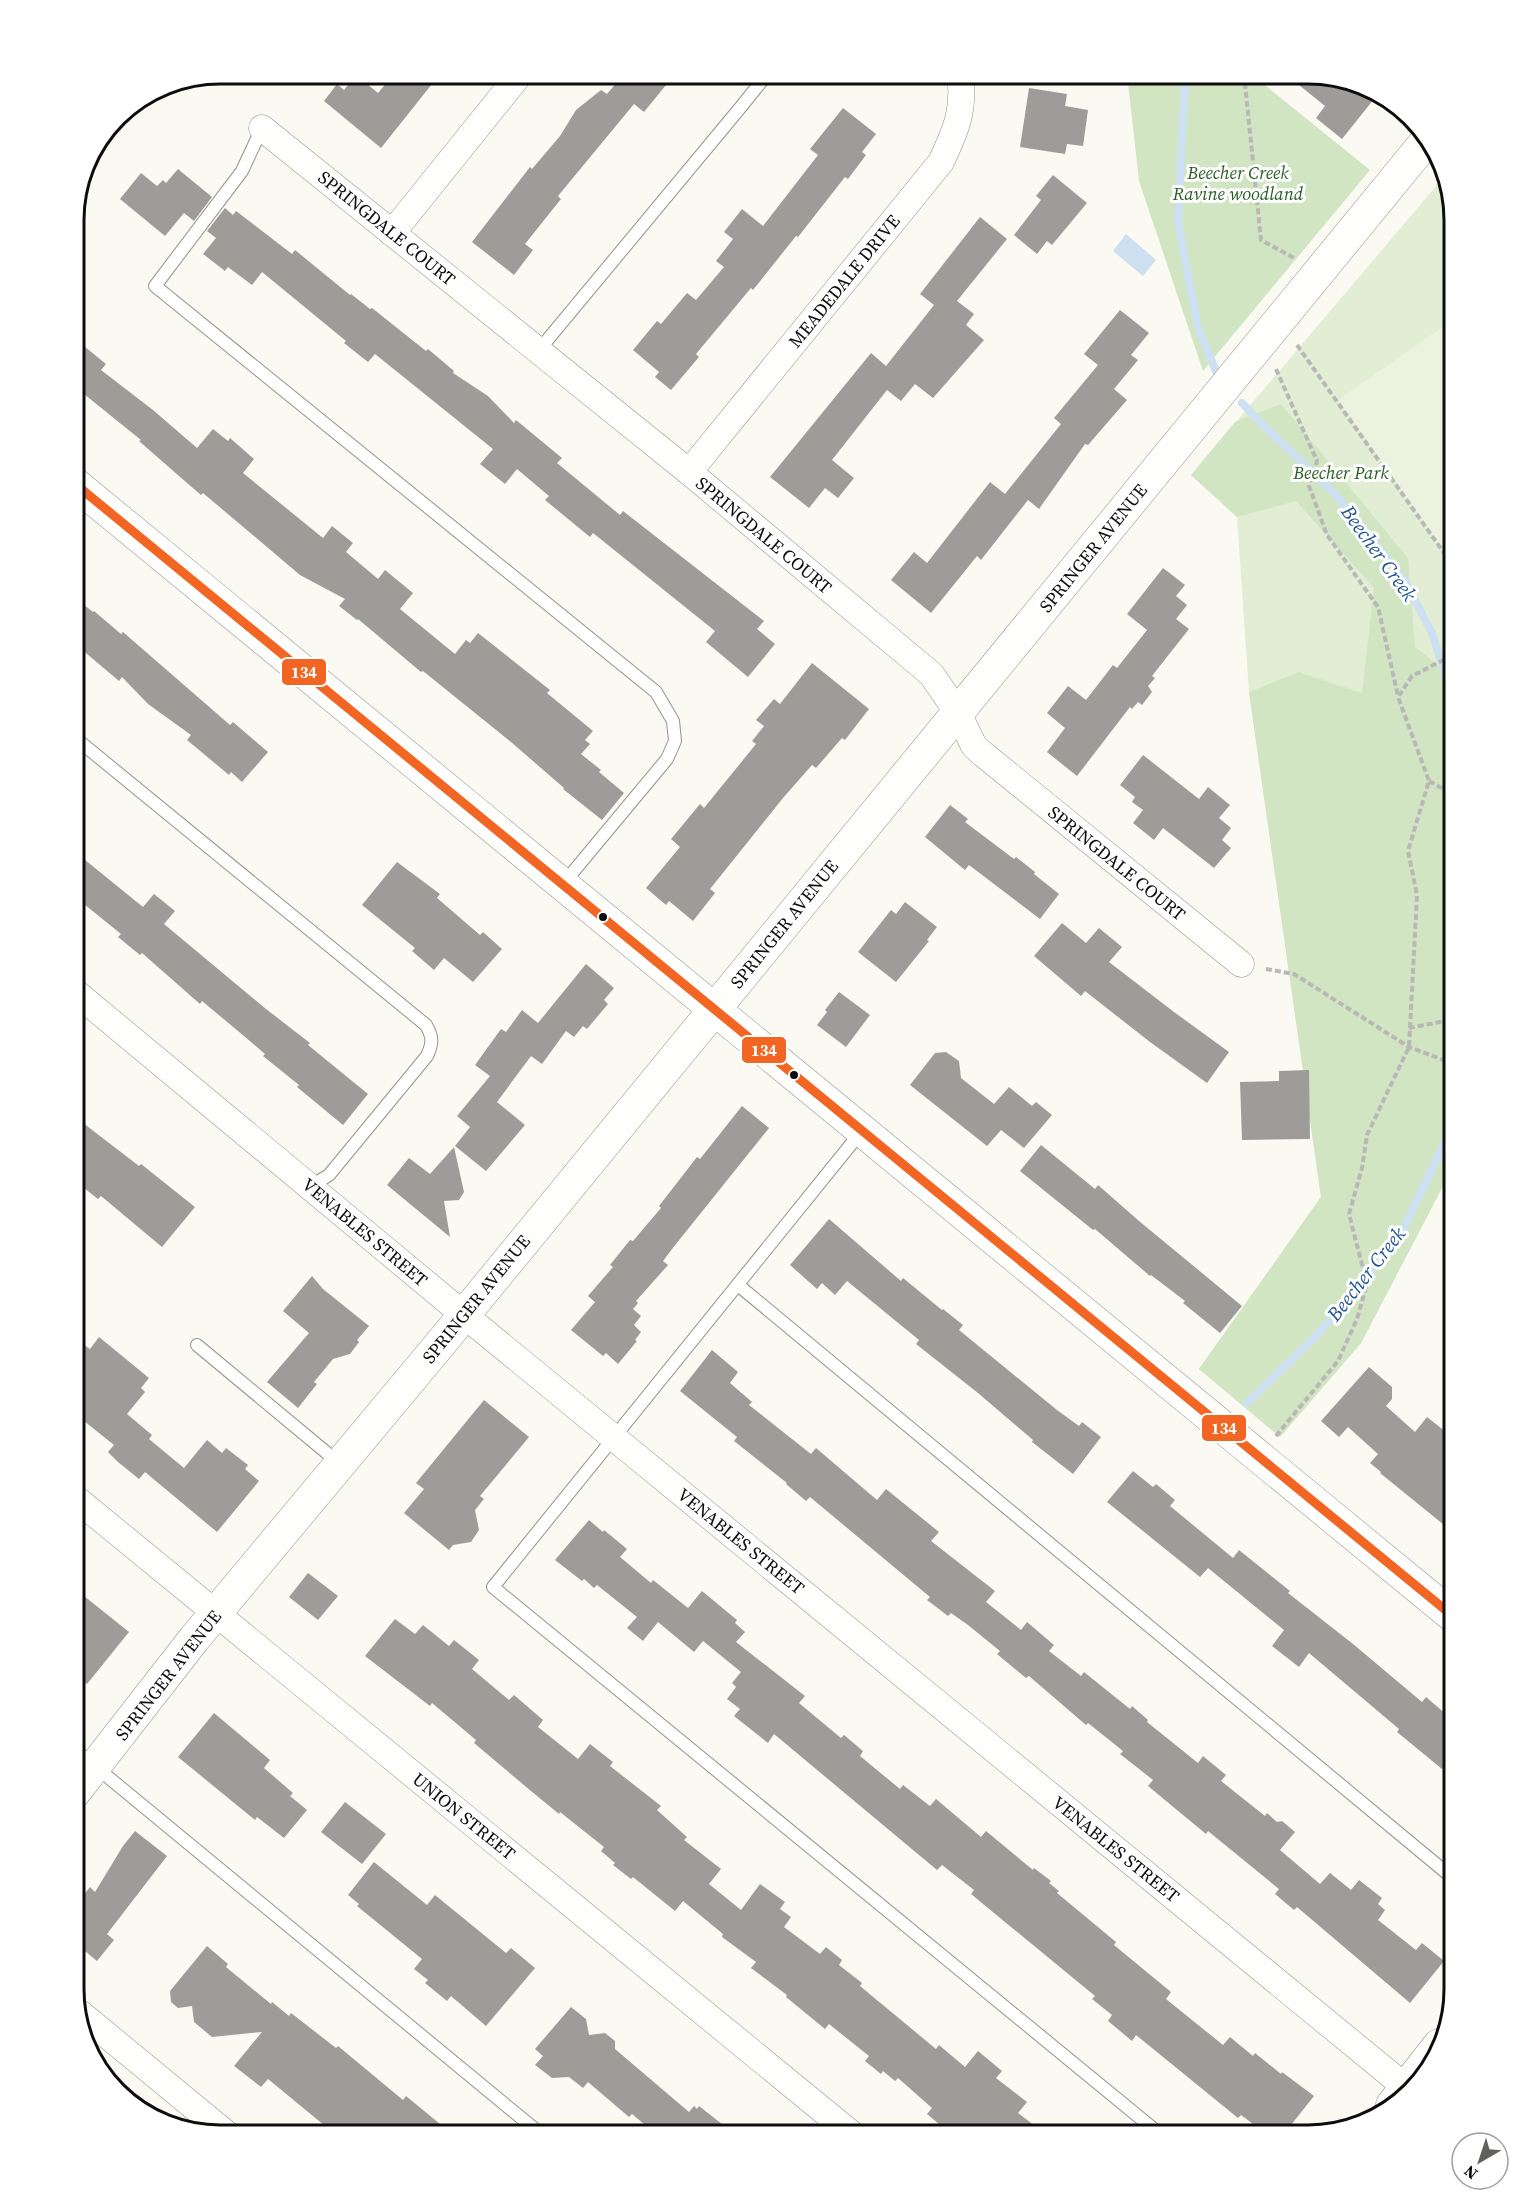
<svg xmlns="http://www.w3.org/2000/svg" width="1528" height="2209" viewBox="0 0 1528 2209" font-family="'Source Serif 4',serif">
<rect width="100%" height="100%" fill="#faf9f2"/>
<!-- green -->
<path fill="#e1eed4" d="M1443,178L1454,220V1165L1361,1343L1280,1437L1199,1369L1321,1197L1249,692L1237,517L1191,475Z"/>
<!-- forest -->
<g fill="#d1e5c3">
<path d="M1127,74H1256L1255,77L1370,170L1203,371L1139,181Z"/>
<path d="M1281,404L1408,558L1415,647L1454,678V1165L1361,1343L1280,1437L1199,1369L1321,1197L1249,692L1299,672L1362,693L1374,588L1296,501L1237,517L1191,475L1235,422Z"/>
</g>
<!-- pitch -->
<path fill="#ebf2dd" d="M1454,319V566L1338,400Z"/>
<!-- water -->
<path fill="#cce0f1" d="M1126,234L1156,260L1143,276L1113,251Z"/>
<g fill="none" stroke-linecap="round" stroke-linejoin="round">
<!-- stream -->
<g stroke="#cce0f1" stroke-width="8">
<path d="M1185,74L1178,222L1198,328L1220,381"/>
<path d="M1242,403L1264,426L1335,494L1405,581L1432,633L1454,701"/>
<path d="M1247,1403L1315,1337L1399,1238L1454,1123"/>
</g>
</g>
<!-- building -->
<g fill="#9e9c98">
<path d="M394,74H440L381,148L324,101L337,84L344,90L356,75L378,93Z"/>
<path d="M624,74H675L644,112L634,104L558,196L561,199L525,244L533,250L514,275L472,242L530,167L532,169L560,136L576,110L601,90L607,94Z"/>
<path d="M1308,74H1317L1378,94L1342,139L1316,118L1325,106L1299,85Z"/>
<path d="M1029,88L1067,94L1065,106L1088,110L1083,146L1067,144L1065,154L1020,147Z"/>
<path d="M843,108L876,134L862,152L866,155L848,179L845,177L798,237L796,236L753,290L751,288L696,354L699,357L671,390L655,377L659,372L633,350L657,321L661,324L687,293L696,300L724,267L716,261L733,239L724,232L742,209L763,226L818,155L810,149Z"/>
<path d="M178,169L212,197L194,221L184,213L165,236L120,199L141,173L157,186L163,180L166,183Z"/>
<path d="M1053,175L1087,203L1052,245L1047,241L1037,254L1014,235L1041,200L1036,196Z"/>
<path d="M225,208L233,215L236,211L292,254L295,250L350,295L351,294L370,309L372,308L426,351L428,349L454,371L453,373L488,396L514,423L516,420L562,458L557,463L620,515L623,511L764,621L757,629L775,644L748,677L706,642L715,631L593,533L590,537L545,500L549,496L517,469L505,484L480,464L493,449L375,354L368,362L344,343L346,341L262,272L252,285L228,267L225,271L203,254L216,238L207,231Z"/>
<path d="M980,217L1007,239L957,301L974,314L966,325L984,340L933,398L915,384L901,401L887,390L832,460L854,478L838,498L825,488L809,508L770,477L871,353L886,366L934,305L920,294Z"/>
<path d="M1120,310L1149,333L1131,355L1138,360L1114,389L1127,400L1088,445L1085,444L1039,509L1028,500L981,560L977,556L931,613L891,580L914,552L927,563L990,482L1005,494L1061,424L1054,418L1098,365L1084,354Z"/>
<path d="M74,338L106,364L101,370L153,410L197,448L213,429L228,441L230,438L254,459L243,473L323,538L332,526L353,543L346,552L378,579L385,570L413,593L400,609L455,654L466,640L470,643L478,633L550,690L547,693L593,731L585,740L590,744L581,754L601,770L599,772L624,793L602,820L563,789L564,788L511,742L423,671L421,672L358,619L357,620L339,606L345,599L300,575L203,493L201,495L179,476L139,441L141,440L74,386Z"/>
<path d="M1163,568L1185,585L1176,596L1187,605L1176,619L1189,629L1152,676L1155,678L1148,686L1152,692L1142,705L1138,702L1132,709L1130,707L1077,776L1047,752L1065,728L1047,713L1068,686L1086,700L1113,665L1117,668L1147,630L1127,614Z"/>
<path d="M74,597L93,612L94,611L121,634L123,632L230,725L233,722L268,752L242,782L231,772L229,775L187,740L191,735L148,704L122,677L119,681L74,643Z"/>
<path d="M812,663L869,709L845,740L842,738L816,768L812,765L783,798L710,889L715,893L693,921L669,901L666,905L646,888L680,847L671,839L700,804L704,808L756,744L752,741L764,726L756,720L774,699L780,704Z"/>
<path d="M1143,755L1199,799L1208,787L1230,805L1219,818L1231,828L1222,840L1231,848L1214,868L1163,828L1154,840L1133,823L1143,810L1132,802L1135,797L1120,785Z"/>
<path d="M950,805L968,819L965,822L1014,859L1016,857L1035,872L1034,874L1059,894L1040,919L969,865L965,870L925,837Z"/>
<path d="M74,851L143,907L154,894L175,911L164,924L266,1009L310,1043L308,1045L368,1094L343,1125L297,1087L299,1085L263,1056L265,1054L244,1036L202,1001L200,1004L142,953L140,955L118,937L121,934L74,896Z"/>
<path d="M397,862L440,894L437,898L480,935L483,932L502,949L473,982L444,958L434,970L412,951L415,948L362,905Z"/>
<path d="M905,902L937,927L927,940L929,941L896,982L858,952L891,910L896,914Z"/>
<path d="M1062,923L1086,943L1099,928L1122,947L1109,962L1174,1012L1229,1052L1207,1083L1150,1042L1085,991L1081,996L1034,956Z"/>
<path d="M586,964L614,988L604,1000L608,1004L587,1029L583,1026L574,1037L566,1031L542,1064L531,1056L497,1102L525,1125L486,1171L455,1146L470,1127L457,1116L490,1076L475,1065L501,1029L506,1032L522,1010L538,1023Z"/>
<path d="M839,992L870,1015L846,1047L817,1025L827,1012L825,1010Z"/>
<path d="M946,1052L959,1061L961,1078L994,1104L1009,1087L1032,1106L1036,1102L1052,1115L1024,1148L1001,1130L987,1146L910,1085L935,1053Z"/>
<path d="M1309,1070L1310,1139L1242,1140L1240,1082L1279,1081V1071Z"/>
<path d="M742,1106L769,1128L672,1249L663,1261L668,1265L636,1301L638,1303L633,1309L641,1316L634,1325L641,1332L635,1340L637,1341L618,1364L606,1353L603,1356L571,1330L595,1302L588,1296L613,1267L610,1265L630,1240L633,1241L661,1208L659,1206L697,1157L700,1159Z"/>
<path d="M74,1116L139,1166L141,1164L195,1207L162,1247L101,1196L98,1199L74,1180Z"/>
<path d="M1041,1145L1095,1189L1098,1185L1139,1221L1242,1306L1220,1333L1183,1303L1185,1301L1151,1275L1150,1276L1095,1229L1093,1230L1020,1171Z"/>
<path d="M454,1147L464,1192L459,1200L444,1201L450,1237L387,1185L409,1158L430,1174Z"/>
<path d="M829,1219L901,1281L903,1278L942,1310L943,1309L963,1325L959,1330L1057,1410L1079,1426L1082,1422L1101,1437L1073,1474L1032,1442L1033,1440L978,1393L916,1344L919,1340L847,1281L835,1295L822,1283L817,1289L790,1265Z"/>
<path d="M312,1276L323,1289L369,1326L357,1340L359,1342L350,1354L333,1359L314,1382L317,1384L298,1408L267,1382L309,1333L283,1311Z"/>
<path d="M99,1337L149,1378L141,1388L145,1392L127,1414L152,1435L149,1439L184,1468L207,1440L222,1453L226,1448L248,1465L245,1469L259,1481L217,1532L145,1472L139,1479L118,1462L108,1452L114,1445L74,1413V1338L90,1349Z"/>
<path d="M712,1350L738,1372L730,1383L752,1402L749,1405L811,1454L816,1448L877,1500L886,1489L939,1532L931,1541L995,1591L986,1602L1021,1630L1027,1622L1054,1645L1049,1651L1081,1676L1084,1672L1130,1709L1132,1706L1148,1720L1147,1722L1198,1763L1203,1756L1226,1775L1221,1781L1265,1816L1267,1813L1277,1822L1282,1821L1295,1832L1280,1850L1320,1884L1330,1873L1351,1890L1359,1880L1382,1898L1378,1904L1385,1910L1378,1920L1416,1950L1422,1943L1444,1961L1410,2003L1297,1907L1294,1910L1275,1894L1279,1889L1208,1831L1206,1834L1148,1786L1153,1780L1120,1754L1123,1751L1088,1723L1086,1725L1029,1676L1026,1678L997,1654L1000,1651L968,1625L951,1613L948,1616L927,1600L930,1597L810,1497L806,1501L786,1484L787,1483L734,1441L737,1437L680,1391Z"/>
<path d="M1369,1367L1392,1387V1399L1386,1406L1415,1432L1427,1417L1451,1436L1452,1447L1447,1455L1454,1461V1466L1443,1481L1454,1490V1533L1380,1473L1381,1472L1370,1463L1378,1454L1348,1427L1339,1437L1321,1421Z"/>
<path d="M484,1400L529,1437L480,1496L484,1499L475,1510L479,1530L471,1542L453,1545L449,1550L404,1513L424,1489L416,1483Z"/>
<path d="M1133,1471L1153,1487L1156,1484L1175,1500L1170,1506L1233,1558L1239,1550L1290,1591L1288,1593L1353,1644L1422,1702L1426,1697L1454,1721V1753L1442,1769L1397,1732L1399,1729L1309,1653L1299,1667L1272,1646L1284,1630L1208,1568L1200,1577L1107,1502Z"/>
<path d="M589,1520L603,1532L604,1530L627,1549L620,1557L651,1583L653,1580L688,1608L702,1591L737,1620L735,1623L745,1632L736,1642L805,1696L799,1703L841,1738L844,1735L863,1751L860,1756L900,1789L903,1785L930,1806L936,1799L981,1837L986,1831L1033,1870L1034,1868L1051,1881L1049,1883L1059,1891L1057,1893L1116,1942L1114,1945L1171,1992L1166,1999L1223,2045L1230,2037L1253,2056L1255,2053L1281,2074L1282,2072L1314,2096L1283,2135H1268L1241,2115L1238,2118L1136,2035L1132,2041L1108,2021L1112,2015L1092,1999L1095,1996L971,1894L974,1890L942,1865L937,1870L774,1734L768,1743L734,1716L740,1709L727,1699L736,1687L732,1683L741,1672L703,1641L694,1652L658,1622L643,1641L627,1628L637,1617L597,1585L594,1588L584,1579L582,1581L555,1560Z"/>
<path d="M308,1573L338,1596L318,1620L289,1597Z"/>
<path d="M74,1588L129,1632L87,1684L74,1674Z"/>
<path d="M395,1619L415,1634L423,1625L449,1646L454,1640L479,1660L472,1669L509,1700L514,1695L543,1720L538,1727L578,1759L590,1744L613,1762L610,1766L661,1806L657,1810L687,1837L684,1840L721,1869L709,1884L741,1910L760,1884L785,1902L780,1909L791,1917L784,1927L820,1954L826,1947L842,1960L839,1965L862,1983L860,1986L936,2049L939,2045L965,2067L978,2051L1002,2071L996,2078L1027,2102L1018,2113L1047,2135H952L927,2114L932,2108L898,2078L895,2081L883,2071L881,2074L865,2061L869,2056L829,2024L825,2029L786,1997L787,1995L751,1968L756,1962L722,1937L723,1934L683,1901L675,1911L633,1877L631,1879L613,1865L615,1863L601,1851L604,1847L560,1812L559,1814L531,1791L474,1743L476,1740L432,1703L430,1706L365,1656Z"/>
<path d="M214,1713L270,1760L264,1768L293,1793L290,1796L307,1810L284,1838L257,1817L255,1820L178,1757Z"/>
<path d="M345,1802L386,1834L362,1864L321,1832Z"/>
<path d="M135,1831L167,1856L107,1934L114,1940L97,1961L74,1942V1907L90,1887L95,1892L123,1846Z"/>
<path d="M374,1862L427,1905L435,1895L506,1953L511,1948L535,1968L486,2026L451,1996L447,2001L425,1983L428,1980L414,1969L422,1959L357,1906L359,1904L348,1895Z"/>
<path d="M207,1946L228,1964L226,1967L271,2004L272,2002L289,2016L291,2013L336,2048L338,2046L403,2100L406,2096L440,2124L431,2135H336L268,2079L261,2087L234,2066L262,2032L212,2037L194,2022L192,2006L178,2008L171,2002L170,1991Z"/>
<path d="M571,2007L586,2019L589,2035L605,2033L615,2041V2049L689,2112L694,2106L697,2109L699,2106L736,2135H657L632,2114L629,2117L588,2082L583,2088L569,2077L552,2078L535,2065L543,2056L535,2049Z"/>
</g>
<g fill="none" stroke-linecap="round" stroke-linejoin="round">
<!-- service casing -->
<g stroke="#949390" stroke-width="14">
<g id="service">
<path d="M262,128L242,171L155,286L656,692L673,721L675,741L667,759L563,884"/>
<path d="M539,350L740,108L765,77V74"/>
<path d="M74,737L426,1025C433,1037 433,1043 427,1056L329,1175L311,1186"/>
<path d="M861,1132L493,1587L1161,2135"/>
<path d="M738,1285L1454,1879"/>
<path d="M197,1345L339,1463"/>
<path d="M74,1749L542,2135"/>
</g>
</g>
<!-- minor casing -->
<g stroke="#949390" stroke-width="27">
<g id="minor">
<path d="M262,128L689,472L931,674L958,713L974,746L983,754L1241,964"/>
<path d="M392,233L520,74"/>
<path d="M689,472L941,162C956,130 965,110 960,74"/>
<path d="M74,991L463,1314L1408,2089"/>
<path d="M74,1497L853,2135"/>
<path d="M80,2013L228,2135"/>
</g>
</g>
<!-- tertiary casing -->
<g stroke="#949390" stroke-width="33">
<g id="tertiary">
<path d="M74,483L1454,1617"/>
<path d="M74,1793L194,1639L441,1343L1428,139"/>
<path d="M1392,2105L1439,2045"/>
</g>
</g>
<!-- path -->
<g stroke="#b8b8b6" stroke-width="4" stroke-dasharray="6 3" stroke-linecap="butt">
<path d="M1244,74L1261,240L1296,259"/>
<path d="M1297,345L1454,567"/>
<path d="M1276,369L1317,461L1309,486L1327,535L1378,607L1398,696"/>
<path d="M1429,781L1454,795"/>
<path d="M1266,969L1294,974L1409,1047L1454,1064"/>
<path d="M1409,1028L1445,1021L1454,1011"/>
<path d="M1276,1436L1338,1361L1357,1319L1367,1284L1349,1214L1362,1168L1367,1135L1409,1047L1417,895L1408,851L1429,781L1398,697L1412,676L1453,655L1454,652"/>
</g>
<!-- service -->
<use href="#service" stroke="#fefefd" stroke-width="12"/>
<!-- minor -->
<use href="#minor" stroke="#fefefd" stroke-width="26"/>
<!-- tertiary -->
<use href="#tertiary" stroke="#fefefd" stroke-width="32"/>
<!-- bus-1 casing -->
<g stroke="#fff" stroke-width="14">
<path id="bus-1" d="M74,483L1454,1617"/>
</g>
<!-- bus-1 -->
<use href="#bus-1" stroke="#f26522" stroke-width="9"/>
</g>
<!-- markers -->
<g fill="#0d0d0d" stroke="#fff" stroke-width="2">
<circle cx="603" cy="917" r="5"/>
<circle cx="794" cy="1075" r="5"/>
</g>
<g text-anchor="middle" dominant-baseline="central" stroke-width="6" stroke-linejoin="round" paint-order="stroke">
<!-- park labels -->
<g font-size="18" font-style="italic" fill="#295f24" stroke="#fff">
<text x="1238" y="172">Beecher Creek<tspan x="1238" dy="21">Ravine woodland</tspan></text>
<text x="1341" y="472">Beecher Park</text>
</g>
<!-- street labels -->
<g font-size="18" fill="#0d0d0d" stroke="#fff">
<text transform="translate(387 228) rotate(39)">SPRINGDALE COURT</text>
<text transform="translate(844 281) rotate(-51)">MEADEDALE DRIVE</text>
<text transform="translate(764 535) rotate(40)">SPRINGDALE COURT</text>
<text transform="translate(1093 548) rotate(-51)">SPRINGER AVENUE</text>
<text transform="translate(1117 863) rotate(39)">SPRINGDALE COURT</text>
<text transform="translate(784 924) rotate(-51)">SPRINGER AVENUE</text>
<text transform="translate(365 1232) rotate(40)">VENABLES STREET</text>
<text transform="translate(476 1299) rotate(-51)">SPRINGER AVENUE</text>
<text transform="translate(741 1541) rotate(39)">VENABLES STREET</text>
<text transform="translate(168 1675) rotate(-52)">SPRINGER AVENUE</text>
<text transform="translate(464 1816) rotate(39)">UNION STREET</text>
<text transform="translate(1116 1849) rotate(39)">VENABLES STREET</text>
</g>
<!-- water labels -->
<g font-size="20" font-style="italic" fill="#225593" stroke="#fff">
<text transform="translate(1379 553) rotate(54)">Beecher Creek</text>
<text transform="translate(1366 1274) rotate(-52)">Beecher Creek</text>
</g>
</g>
<!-- crop -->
<path d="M0 0H1528V2209H0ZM220 84H1308A136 136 0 0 1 1444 220V1989A136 136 0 0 1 1308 2125H220A136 136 0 0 1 84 1989V220A136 136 0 0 1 220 84Z" fill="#fff" fill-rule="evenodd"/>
<path fill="none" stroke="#0d0d0d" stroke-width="3" d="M220 84H1308A136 136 0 0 1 1444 220V1989A136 136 0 0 1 1308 2125H220A136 136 0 0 1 84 1989V220A136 136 0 0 1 220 84Z"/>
<g stroke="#fff" stroke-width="2">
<rect x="281" y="658" width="46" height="28" rx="6" fill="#f26522"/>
<rect x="741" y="1036" width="46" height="28" rx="6" fill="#f26522"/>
<rect x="1201" y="1414" width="46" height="28" rx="6" fill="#f26522"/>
</g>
<g font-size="16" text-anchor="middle" font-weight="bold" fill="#fff">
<text x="304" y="678">134</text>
<text x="764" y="1056">134</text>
<text x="1224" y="1434">134</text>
</g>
<!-- north arrow -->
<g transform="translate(1480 2161) rotate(219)"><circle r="28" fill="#ffffff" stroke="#9e9e9e" stroke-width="1.5"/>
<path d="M0-4.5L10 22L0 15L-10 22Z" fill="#60605d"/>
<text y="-9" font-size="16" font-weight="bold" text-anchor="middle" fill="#0d0d0d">N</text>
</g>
</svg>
